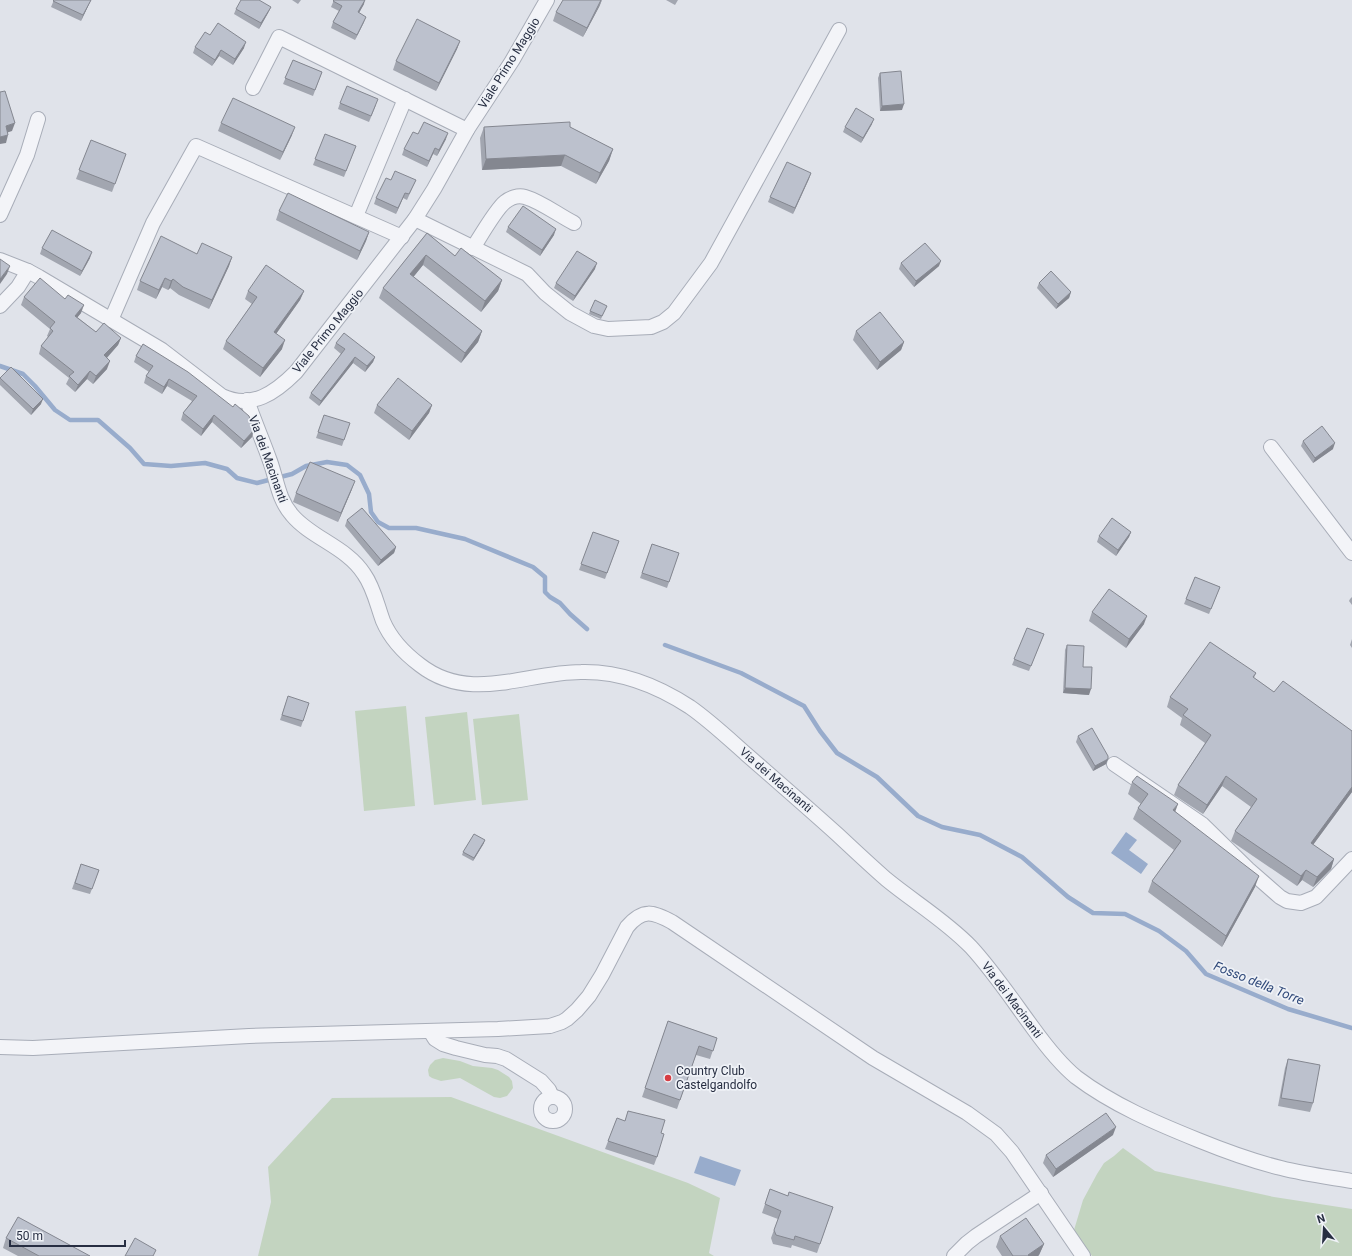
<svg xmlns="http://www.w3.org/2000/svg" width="1352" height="1256" viewBox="0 0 1352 1256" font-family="Roboto,sans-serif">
<rect width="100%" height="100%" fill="#e0e3ea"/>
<!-- green -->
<g fill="#c3d4c0">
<path d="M406,706L415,806L364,811L355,711Z"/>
<path d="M467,712L476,800L434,805L425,717Z"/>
<path d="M519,714L528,800L482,805L473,719Z"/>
<path d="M443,1058L460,1061L473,1066L492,1068L498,1070L509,1077L512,1081L513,1088L507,1096L500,1098L494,1097L460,1078L441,1081L432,1078L429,1076L428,1070L430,1065L435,1060Z"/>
<path d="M451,1097L688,1183L720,1198L709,1253L714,1256H258L271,1202L268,1167L332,1098Z"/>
<path d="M1123,1148L1155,1171L1274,1197L1352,1209V1256H1092L1074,1230L1083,1200L1097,1174L1104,1163L1114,1156Z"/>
</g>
<!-- water -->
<g fill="#98accc">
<path d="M1126,832L1137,840L1129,850L1148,864L1141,874L1111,853Z"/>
<path d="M700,1156L741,1170L735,1186L694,1173Z"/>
</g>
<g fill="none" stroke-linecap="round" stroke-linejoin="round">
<!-- stream -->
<g stroke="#98accc" stroke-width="4.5">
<path d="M0,366L23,374L35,386L55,410L70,420H98L130,448L144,464L171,466L205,463L227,469L237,478L257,483L292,474L306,466L327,462L347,465L360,475L369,494L371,512L378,522L389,528H416L465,539L533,567L545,577V592L550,597L560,603L570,614L587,629"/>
<path d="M665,645L741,673L804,706L820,731L837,753L877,777L918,816L942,827L980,835L1022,857L1068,897L1093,913L1125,914L1159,931L1186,951L1206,974L1288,1009L1352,1028"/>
</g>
<!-- minor casing -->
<g stroke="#a8adb8" stroke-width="16">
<g id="minor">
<path d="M253,88L279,37L467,130"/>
<path d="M0,215L27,155L38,119"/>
<path d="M356,216L405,99"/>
<path d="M415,219L527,274L545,293L570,313L594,326L608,329L651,327L663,322L674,313L711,263L839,30"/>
<path d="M473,248C480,237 496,209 505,202C510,198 518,195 525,197C542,202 558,215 574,223"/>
<path d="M0,260L28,271L39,277L162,350L222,396C252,410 276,392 296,372L415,219L434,189L467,130L512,61L547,0"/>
<path d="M0,306L18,287L28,271"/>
<path d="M111,320L153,223L196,146L402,237"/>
<path d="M247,400C254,421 263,441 270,461C277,480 278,499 292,515C311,538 347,547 364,574C374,588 377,605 383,621C391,640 404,653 420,665C470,704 526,672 581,672C620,671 658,686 690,707C710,721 728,738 746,754C777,781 808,808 838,835C854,850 870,865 886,879C914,902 946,921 971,947C994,972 1013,1001 1033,1028C1046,1046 1059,1063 1076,1077C1113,1105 1156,1123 1198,1140C1225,1151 1252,1161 1281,1168C1304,1174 1328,1177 1352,1181"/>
<path d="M1271,447L1352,553"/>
<path d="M1114,764L1202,824L1248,869L1280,897L1287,901L1301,903L1316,897L1352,859"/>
<path d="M430,1031L435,1039L443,1044L456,1048L485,1055L497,1056L506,1059L541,1081L549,1090L552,1097"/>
<path d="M0,1047L33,1048L249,1036L498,1029L550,1026L562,1022L567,1019L577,1010L589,996L602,975L627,927C643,908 653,912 672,922L873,1058L967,1113L996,1134L1012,1152L1083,1256"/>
<circle cx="553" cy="1109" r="12"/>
<path d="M954,1256L967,1243L976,1236L1041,1193"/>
</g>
</g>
<!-- minor -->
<use href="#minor" stroke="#f3f4f8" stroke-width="14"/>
</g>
<!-- wall -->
<g fill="#a2a6b0">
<path d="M54,0H91L81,21L51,7Z"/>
<path d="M292,0H301L298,4Z"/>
<path d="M334,0L364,4L359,13L364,22L355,40L331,28L333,22L339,11L331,7Z"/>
<path d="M602,0L599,7L583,37L553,21L556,12Z"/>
<path d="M666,0H678L675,5Z"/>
<path d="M271,7L268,13L259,29L234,14L236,9Z"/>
<path d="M210,35L244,48L233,65L219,56L212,66L193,53L195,47Z"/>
<path d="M460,41L457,49L436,91L393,70L396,61Z"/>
<path d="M293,60L322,72L313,96L283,84Z"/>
<path d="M880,73L902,110L880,111L878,78Z"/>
<path d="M340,103L376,105L369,122L338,109Z"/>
<path d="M221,123L292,135L280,160L218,131Z"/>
<path d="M872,124L861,143L843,132L845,127Z"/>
<path d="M484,127H570L613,149L609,161L596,184L561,166L482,170L480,138Z"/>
<path d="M325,134L356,146L344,177L313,165Z"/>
<path d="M418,134L446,139L437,156L433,154L427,167L402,155L404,149Z"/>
<path d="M91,140L126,154L112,192L76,179Z"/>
<path d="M811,173L793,214L768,202L770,197Z"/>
<path d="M391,180H416L407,200L403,198L396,214L374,204L376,198Z"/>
<path d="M279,211L369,232L366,241L357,260L276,220Z"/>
<path d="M508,227L554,235L540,256L506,232Z"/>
<path d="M427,233L455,256L502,280L498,291L481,312L423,265L413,277L482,331L478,342L461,363L379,298L383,288Z"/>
<path d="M42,248L90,258L80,276L40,254Z"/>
<path d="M197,254L232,257L229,266L209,309L179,295L170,288L168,290L162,287L156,299L137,290L140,281Z"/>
<path d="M901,263L939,266L914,287L899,269Z"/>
<path d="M595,269L573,301L554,288L556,283Z"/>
<path d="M1039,283L1071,292L1069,298L1056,309L1037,288Z"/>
<path d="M248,291H304L300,300L276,334L282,349L260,377L223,349L226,341L252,304L245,299Z"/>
<path d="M24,297L81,313L77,317L96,332L121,338L118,345L107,358V369L93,384L87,379L75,392L66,384L69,378L39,354L41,346L48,337L47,336L50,329L21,305Z"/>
<path d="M607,306L601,319L589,314L590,311Z"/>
<path d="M856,331L904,342L901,350L877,370L853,340Z"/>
<path d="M336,343L375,357L373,362L365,372L353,363L319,406L309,398L311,393L341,354L334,348Z"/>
<path d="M143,344L252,437L241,448L212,422L201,436L181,420L183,413L192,401L167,386L162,394L144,383L146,376L149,372L134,362L136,356Z"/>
<path d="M0,378L41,404L31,415L0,385Z"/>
<path d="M377,405H432L429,413L409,440L374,413Z"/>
<path d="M322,421L344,440L342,446L316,438Z"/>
<path d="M1303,441L1333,449L1313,463L1301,446Z"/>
<path d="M352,489L338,522L293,502L296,493Z"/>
<path d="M347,520L396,547L394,553L378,566L345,526Z"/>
<path d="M593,532L619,541L605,579L579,570Z"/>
<path d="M1131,532L1129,537L1116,556L1097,542L1099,536Z"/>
<path d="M652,544L679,553L667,588L640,578Z"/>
<path d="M1195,577L1220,587L1209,614L1184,604Z"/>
<path d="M1352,597V605L1349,601L1350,599Z"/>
<path d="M1092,612L1144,624L1126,648L1089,621Z"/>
<path d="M1027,628L1044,634L1029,671L1012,665Z"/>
<path d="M1352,639V648L1350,645Z"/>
<path d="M1067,645L1083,667L1089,695L1063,693L1065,650Z"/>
<path d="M1256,673L1254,678L1274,692L1352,731V792L1313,845L1334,859L1331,869L1313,887L1302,880L1297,886L1231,841L1235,831L1251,807L1222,786L1203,814L1174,795L1178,785L1205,743L1180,725L1182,718L1167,707L1170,697Z"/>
<path d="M286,702L303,721L301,727L280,720Z"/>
<path d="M1078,736L1106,764L1093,771L1076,742Z"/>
<path d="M1132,782L1175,811L1255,887L1222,947L1148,892L1152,881L1174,850L1133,819L1138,808L1141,804L1128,794Z"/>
<path d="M484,843L473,861L462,855L463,852Z"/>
<path d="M81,864L99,870L90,894L72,889Z"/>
<path d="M668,1021L717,1038L710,1059L696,1055L677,1109L642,1097Z"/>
<path d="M1288,1059L1313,1103L1310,1112L1278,1106L1285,1068Z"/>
<path d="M628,1111L661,1133L657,1157L654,1165L605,1149L617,1118L625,1121Z"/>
<path d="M1113,1135L1053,1177L1043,1163L1046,1155Z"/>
<path d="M770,1189L788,1196L833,1207L817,1253L792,1245L791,1248L773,1244L771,1238L778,1219L762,1213Z"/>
<path d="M1000,1236L1044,1244L1039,1255L1038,1256H1002L996,1247Z"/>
<path d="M6,1238L90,1256H18L3,1248Z"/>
</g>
<!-- shaded-wall -->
<g fill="#848790">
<path d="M91,0L90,2L81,21L83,15Z"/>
<path d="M365,0L364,4L356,18L358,12Z"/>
<path d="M602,0L599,7L583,37L587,28Z"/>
<path d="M271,7L268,13L259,29L261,23Z"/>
<path d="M366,17L364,22L355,40L357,35Z"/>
<path d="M460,41L457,49L436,91L439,83Z"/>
<path d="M246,42L244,48L233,65L235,59Z"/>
<path d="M221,50L219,56L212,66L215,60Z"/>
<path d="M904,104L902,110L880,111L882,106Z"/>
<path d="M874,119L872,124L861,143L863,138Z"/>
<path d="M15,123L12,131L3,134L6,126Z"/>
<path d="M295,127L292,135L280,160L283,152Z"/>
<path d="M448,133L446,139L437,156L439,150Z"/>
<path d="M8,135L6,143L0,144V137Z"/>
<path d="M435,148L433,154L427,167L429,161Z"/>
<path d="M613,149L609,161L596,184L600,173Z"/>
<path d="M565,155L561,166L482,170L486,159Z"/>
<path d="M811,173L809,179L793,214L795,208Z"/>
<path d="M405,193L403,198L396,214L398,208Z"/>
<path d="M556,229L554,235L540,256L542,250Z"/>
<path d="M369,232L366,241L357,260L360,251Z"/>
<path d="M92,252L90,258L80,276L82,271Z"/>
<path d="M426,255L423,265L407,285L410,274Z"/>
<path d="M232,257L229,266L209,309L212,300Z"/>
<path d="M941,261L939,266L914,287L916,281Z"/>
<path d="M597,263L595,269L573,301L575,296Z"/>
<path d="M10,266L7,274L0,284V279Z"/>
<path d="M165,278L162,287L156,299L159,290Z"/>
<path d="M173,279L170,288L168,290L171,281Z"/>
<path d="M502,280L498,291L481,312L485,301Z"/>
<path d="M304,291L300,300L271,341L274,332Z"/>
<path d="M1071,292L1069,298L1056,309L1058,304Z"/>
<path d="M84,305L81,313L72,324L75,316Z"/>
<path d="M482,331L478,342L461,363L465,353Z"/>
<path d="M121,338L118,345L102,363L104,355Z"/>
<path d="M285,340L282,349L260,377L263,368Z"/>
<path d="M904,342L901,350L877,370L880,362Z"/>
<path d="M355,357L353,363L319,406L321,401Z"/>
<path d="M375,357L373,362L365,372L367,366Z"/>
<path d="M110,361L107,369L93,384L96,376Z"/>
<path d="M90,371L87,379L75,392L78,385Z"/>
<path d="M169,379L167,386L162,394L164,387Z"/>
<path d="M43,399L41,404L31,415L33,409Z"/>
<path d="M432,405L429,413L409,440L412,431Z"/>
<path d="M214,415L212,422L201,436L203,429Z"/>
<path d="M254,430L252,437L241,448L244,441Z"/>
<path d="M1335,443L1333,449L1313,463L1315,458Z"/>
<path d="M355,481L352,489L338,522L341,513Z"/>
<path d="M1131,532L1129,537L1116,556L1118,550Z"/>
<path d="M396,547L394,553L378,566L381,560Z"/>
<path d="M1147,616L1144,624L1126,648L1129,639Z"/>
<path d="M1065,688L1091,689L1089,695L1063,693Z"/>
<path d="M1108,759L1106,764L1093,771L1095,766Z"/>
<path d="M1226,776L1222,786L1203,814L1207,805Z"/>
<path d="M1352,787V792L1307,853L1311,843Z"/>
<path d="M1178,804L1174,815L1173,810Z"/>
<path d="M485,840L484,843L473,861L474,858Z"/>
<path d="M1334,859L1331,869L1313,887L1317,877Z"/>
<path d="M1306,870L1302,880L1297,886L1301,876Z"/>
<path d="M1259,876L1255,887L1222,947L1226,936Z"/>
<path d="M1116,1127L1113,1135L1053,1177L1056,1169Z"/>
<path d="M1044,1244L1039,1255L1038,1256H1028V1255Z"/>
</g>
<!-- building -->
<g fill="#bcc1cd" stroke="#848790">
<path d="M54,0H91L83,15L53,1Z"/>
<path d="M241,0H259L271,7L261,23L236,9Z"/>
<path d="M334,0H365L358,12L366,17L357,35L333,22L342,6L333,1Z"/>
<path d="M563,0H601L587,28L556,12Z"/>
<path d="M417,19L460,41L439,83L396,61Z"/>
<path d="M218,23L246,42L235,59L221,50L215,60L195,47L205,32L210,35Z"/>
<path d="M293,60L322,72L315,90L285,78Z"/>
<path d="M901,71L904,104L882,106L880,73Z"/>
<path d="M347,86L378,99L371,116L340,103Z"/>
<path d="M5,91L15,123L6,126L8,135L0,137V92Z"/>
<path d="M233,98L295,127L283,152L221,123Z"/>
<path d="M856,108L874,119L863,138L845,127Z"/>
<path d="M424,122L448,133L439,150L435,148L429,161L404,149L413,132L418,134Z"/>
<path d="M570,122V127L613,149L600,173L565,155L486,159L484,127Z"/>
<path d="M325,134L356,146L346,171L315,159Z"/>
<path d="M91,140L126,154L115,184L79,170Z"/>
<path d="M787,162L811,173L795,208L770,197Z"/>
<path d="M395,171L416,180L409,194L405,193L398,208L376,198L386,178L391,180Z"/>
<path d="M288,193L369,232L360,251L279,211Z"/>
<path d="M523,206L556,229L542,250L508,227Z"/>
<path d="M52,230L92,252L82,271L42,248Z"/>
<path d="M427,233L455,256L461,248L502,280L485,301L426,255L410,274L482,331L465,353L383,288Z"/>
<path d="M161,236L197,254L202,243L232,257L212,300L183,287L173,279L171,281L165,278L159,290L140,281Z"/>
<path d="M925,243L941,261L916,281L901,263Z"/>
<path d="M577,251L597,263L575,296L556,283Z"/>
<path d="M0,259L10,266L0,279Z"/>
<path d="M266,265L304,291L274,332L285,340L263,368L226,341L257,297L248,291Z"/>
<path d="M1051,271L1071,292L1058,304L1039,283Z"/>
<path d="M40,278L65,299L68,295L84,305L75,316L96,332L104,323L121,338L104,355L110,361L96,376L90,371L78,385L69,376L74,372L41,346L53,331L50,328L55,322L24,297Z"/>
<path d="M595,300L607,306L602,316L590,311Z"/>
<path d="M880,312L904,342L880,362L856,331Z"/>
<path d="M344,333L375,357L367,366L355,357L321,401L311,393L345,349L336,343Z"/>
<path d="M143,344L188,372L233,407L235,404L249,416L254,430L244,441L214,415L203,429L183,413L197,396L169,379L164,387L146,376L153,366L136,356Z"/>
<path d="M11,367L43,399L33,409L0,378Z"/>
<path d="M398,378L432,405L412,431L377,405Z"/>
<path d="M324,415L350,423L344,440L318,432Z"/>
<path d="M1322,426L1335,443L1315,458L1303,441Z"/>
<path d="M310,462L355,481L341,513L296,493Z"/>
<path d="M362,508L396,547L381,560L347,520Z"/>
<path d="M1112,518L1131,532L1118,550L1099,536Z"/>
<path d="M593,532L619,541L607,573L581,564Z"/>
<path d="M652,544L679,553L669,582L642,573Z"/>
<path d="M1195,577L1220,587L1211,609L1186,599Z"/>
<path d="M1109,589L1147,616L1129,639L1092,612Z"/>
<path d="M1027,628L1044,634L1031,666L1014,659Z"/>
<path d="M1210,642L1256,673L1253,677L1274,692L1283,681L1352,731V787L1311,843L1334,859L1317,877L1306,870L1301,876L1235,831L1257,799L1226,776L1207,805L1178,785L1211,735L1183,715L1188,709L1170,697Z"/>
<path d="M1067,645L1084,646L1083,667H1092L1091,689L1065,688Z"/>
<path d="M288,696L309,703L303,721L282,715Z"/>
<path d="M1092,728L1108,756V759L1095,766L1078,736Z"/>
<path d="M1137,776L1178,804L1173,810L1259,876L1226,936L1152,881L1181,841L1138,808L1148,794L1132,782Z"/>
<path d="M474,834L485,840L474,858L463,852Z"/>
<path d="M81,864L99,870L92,889L75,883Z"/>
<path d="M668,1021L717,1038L713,1051L699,1046L680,1100L645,1088Z"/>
<path d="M1288,1059L1320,1065L1313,1103L1281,1098Z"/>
<path d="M628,1111L665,1120L661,1133L664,1134L657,1157L608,1141L617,1118L625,1121Z"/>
<path d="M1106,1113L1116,1127L1056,1169L1046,1155Z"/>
<path d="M770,1189L788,1196L789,1192L833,1207L820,1244L795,1236L794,1240L776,1235L774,1230L781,1211L765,1204Z"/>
<path d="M18,1217L90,1256H39L6,1238Z"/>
<path d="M1026,1218L1044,1244L1028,1255L1029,1256H1013L1000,1236Z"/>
<path d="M135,1238L156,1250L153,1256H125Z"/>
</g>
<!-- markers -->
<circle fill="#d73d43" stroke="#eff2f7" stroke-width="1.5" cx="668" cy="1078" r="4"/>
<g text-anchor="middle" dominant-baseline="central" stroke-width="3.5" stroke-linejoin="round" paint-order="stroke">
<!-- street labels -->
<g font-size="12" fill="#272e42" stroke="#eff2f7">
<text transform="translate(509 63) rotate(-58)">Viale Primo Maggio</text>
<text transform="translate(328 331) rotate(-51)">Viale Primo Maggio</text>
<text transform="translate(268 459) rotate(70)">Via dei Macinanti</text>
<text transform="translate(776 780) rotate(41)">Via dei Macinanti</text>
<text transform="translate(1012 1000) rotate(53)">Via dei Macinanti</text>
</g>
<!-- poi labels -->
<g font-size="12" fill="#272e42" stroke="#eff2f7" text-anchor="start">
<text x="676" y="1071">Country Club<tspan x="676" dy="14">Castelgandolfo</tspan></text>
</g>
<!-- water labels -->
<g font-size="13" font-style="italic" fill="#2f4879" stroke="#eff2f7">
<text transform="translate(1259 983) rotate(22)">Fosso della Torre</text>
</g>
</g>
<!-- north arrow -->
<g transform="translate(1324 1228) rotate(342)" stroke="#eff2f7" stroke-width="3" paint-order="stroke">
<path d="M0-3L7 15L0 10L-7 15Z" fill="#272e42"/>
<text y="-6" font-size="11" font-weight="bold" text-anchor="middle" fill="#272e42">N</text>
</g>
<!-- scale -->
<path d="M10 1240v6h115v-6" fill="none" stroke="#272e42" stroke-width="2"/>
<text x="16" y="1240" font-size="12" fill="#272e42" stroke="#eff2f7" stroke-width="3" paint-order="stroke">50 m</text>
</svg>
